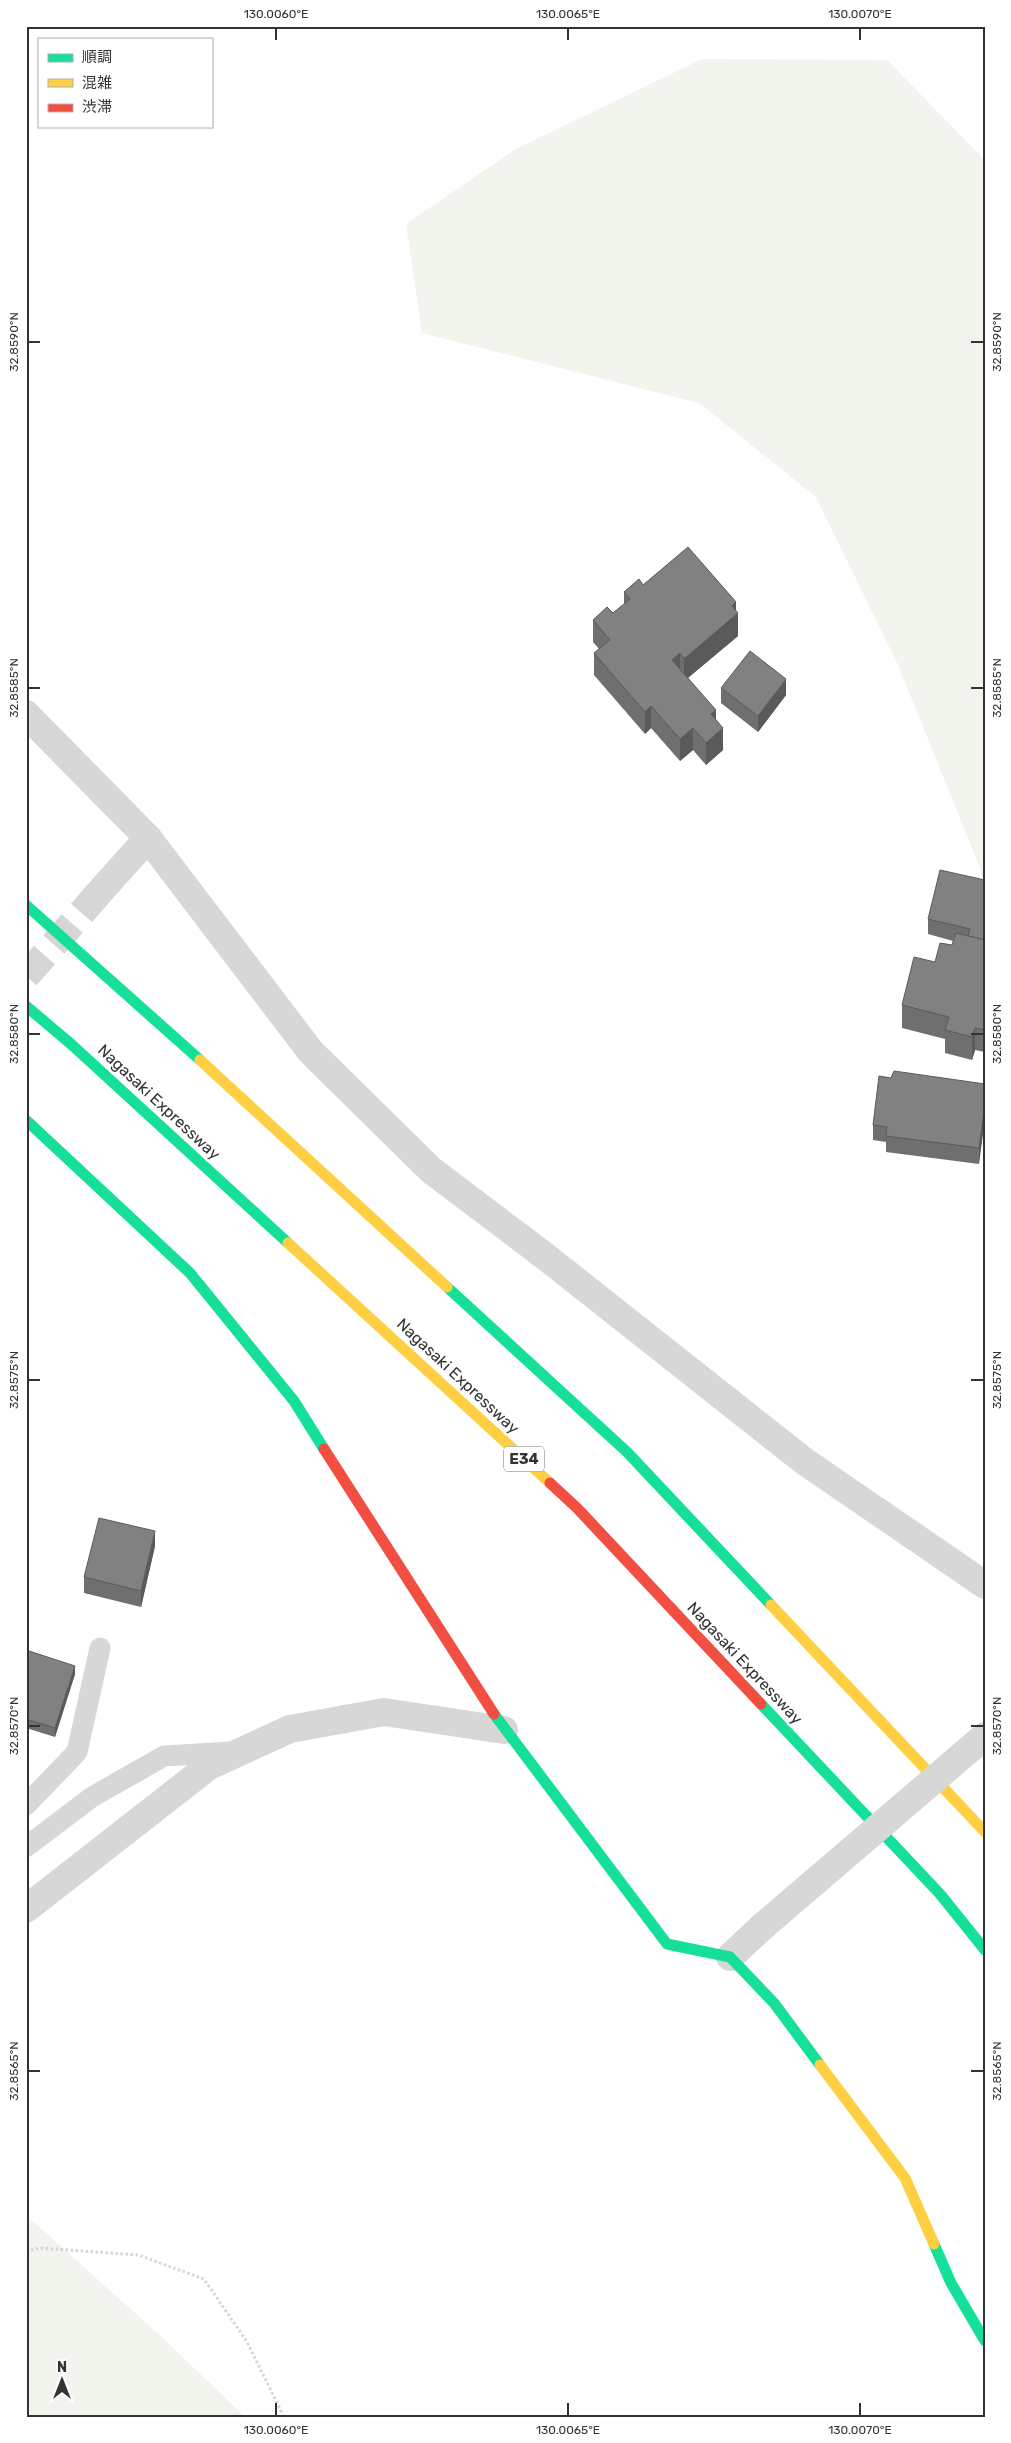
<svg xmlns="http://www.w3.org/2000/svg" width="1011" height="2443" viewBox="0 0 1011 2443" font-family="Rubik,'Noto Sans JP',sans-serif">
<rect width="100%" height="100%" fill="#fff"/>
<!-- green -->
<g fill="#f1f5ed">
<path d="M702,59L887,60L985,160V897L980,868L898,665L816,497L699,403L422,333L406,224L516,149Z"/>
<path d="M26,2215L165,2340L245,2417H26Z"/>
</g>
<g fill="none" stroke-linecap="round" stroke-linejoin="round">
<!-- street-tunnel -->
<path stroke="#d6d6d6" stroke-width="28" stroke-dasharray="28 14" stroke-linecap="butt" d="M26,976L98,894"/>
<!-- path -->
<path stroke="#d6d6d6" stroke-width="3" stroke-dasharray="2.5 2.5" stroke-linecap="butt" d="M26,2251L40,2248L138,2255L204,2279L247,2342L284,2417"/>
<!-- lane -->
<g stroke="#d7d7d7" stroke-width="21">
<path d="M26,1805L77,1752L100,1648"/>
<path d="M26,1847L92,1797L164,1756L232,1752"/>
</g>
<!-- street -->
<g stroke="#d7d7d7" stroke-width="28">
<path d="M26,714L148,838L311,1052L431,1170L546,1257L804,1461L985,1585"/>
<path d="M98,894L148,838"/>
<path d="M26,1909L209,1766L290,1729L384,1712L504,1730"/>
<path d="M730,1957L762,1927"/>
</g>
<!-- fast -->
<g stroke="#16e098" stroke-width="11">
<path d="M26,905L200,1060"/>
<path d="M26,1006L71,1044L288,1243"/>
<path d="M26,1120L190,1273L294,1401L324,1449"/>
<path d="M447,1287L627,1452L771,1605"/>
<path d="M761,1704L940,1894L985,1950"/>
<path d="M494,1714L667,1944L730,1957L774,2003L820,2065"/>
<path d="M934,2244L951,2283L985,2341"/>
</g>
<!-- slow -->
<g stroke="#ffcf43" stroke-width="11">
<path d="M200,1060L447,1287"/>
<path d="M288,1243L550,1483"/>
<path d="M771,1605L985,1832"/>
<path d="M820,2065L905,2178L934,2244"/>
</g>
<!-- jam -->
<g stroke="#f24e42" stroke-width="11">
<path d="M324,1449L494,1714"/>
<path d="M550,1483L577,1508L761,1704"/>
</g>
<!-- street-bridge -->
<path stroke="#d7d7d7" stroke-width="28" d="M762,1927L985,1736"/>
</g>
<!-- wall -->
<g fill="#6f6f6f">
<path d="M643,585L736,611L738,636L688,678L716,719L723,750L706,765L693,750L680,761L651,728L645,734L594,675V653L599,649L593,642V620L613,613L624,604V592Z"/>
<path d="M721,688L786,695L758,732L721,703Z"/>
<path d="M985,880V1052L975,1050L972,1060L945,1053V1039L902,1028V1005L935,962L952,945L953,941L928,934V919Z"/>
<path d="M891,1078L985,1084L979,1164L886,1152V1142L873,1140V1125Z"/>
<path d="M155,1546L141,1607L84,1593V1577Z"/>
<path d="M26,1650L75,1674L55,1737L26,1728Z"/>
</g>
<!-- shaded-wall -->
<g fill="#5a5a5a">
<path d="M736,602V615L738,613V636L684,681V659L732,606Z"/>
<path d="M680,653V676L672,660Z"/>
<path d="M786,679V695L758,732V716Z"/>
<path d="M651,706V728L645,734V712Z"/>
<path d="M716,710V732L711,714Z"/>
<path d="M693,728V750L680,761V739Z"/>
<path d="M723,728V750L706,765V743Z"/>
<path d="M975,1028V1050L972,1060V1037Z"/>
<path d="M985,1103V1119L979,1164V1148Z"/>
<path d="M155,1531V1546L141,1607V1591Z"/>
<path d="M75,1666V1674L55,1737V1728Z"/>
</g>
<!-- building -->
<g fill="#818181" stroke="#5a5a5a">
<path d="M688,547L736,602L732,606L738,613L684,659L680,653L672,660L716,710L711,714L723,728L706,743L693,728L680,739L651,706L645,712L594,653L610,640L593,620L607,607L613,613L630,599L624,592L639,579L643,585Z"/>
<path d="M750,651L786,679L758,716L721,688Z"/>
<path d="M940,870L985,880V940L968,936L970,929L928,919Z"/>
<path d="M956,933L985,940V1030L975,1028L972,1037L945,1030L949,1017L902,1005L914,957L935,962L940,943L952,945Z"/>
<path d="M894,1071L985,1084V1103L979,1148L886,1136L887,1127L873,1125L879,1076L891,1078Z"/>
<path d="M99,1518L155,1531L141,1591L84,1577Z"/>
<path d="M26,1650L75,1666L55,1728L26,1719Z"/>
</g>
<!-- ticks -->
<path fill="none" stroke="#333" stroke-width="2" d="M276,28V40M568,28V40M860,28V40M28,342H40M971,342H984M28,688H40M971,688H984M28,1034H40M971,1034H984M28,1380H40M971,1380H984M28,1726H40M971,1726H984M28,2071H40M971,2071H984M276,2403V2416M568,2403V2416M860,2403V2416"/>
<g text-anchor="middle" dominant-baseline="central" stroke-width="5" stroke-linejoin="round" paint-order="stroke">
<!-- shield labels -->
<rect fill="#fff" stroke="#707070" stroke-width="1" x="504" y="1446.5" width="40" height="25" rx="4"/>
<g font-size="15" font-weight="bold" fill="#333">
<text x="524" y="1459">E34</text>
</g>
<!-- street labels -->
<g font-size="16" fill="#333" stroke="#fff">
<text transform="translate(159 1102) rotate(43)">Nagasaki Expressway</text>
<text transform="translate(458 1376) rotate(43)">Nagasaki Expressway</text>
<text transform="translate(745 1663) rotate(47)">Nagasaki Expressway</text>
</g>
</g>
<!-- border -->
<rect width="1011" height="2443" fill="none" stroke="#ffffff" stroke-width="55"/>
<!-- legend -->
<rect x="38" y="38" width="175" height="90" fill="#ffffff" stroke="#adadad"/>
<rect x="48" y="54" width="25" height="8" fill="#16e098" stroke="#adadad"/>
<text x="82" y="62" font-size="15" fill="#333333">順調</text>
<rect x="48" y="79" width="25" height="8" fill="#ffcf43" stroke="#adadad"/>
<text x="82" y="88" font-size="15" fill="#333333">混雑</text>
<rect x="48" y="104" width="25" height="8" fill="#f24e42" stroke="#adadad"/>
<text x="82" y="112" font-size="15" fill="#333333">渋滞</text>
<!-- north arrow -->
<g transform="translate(62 2380)" stroke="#ffffff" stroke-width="4" paint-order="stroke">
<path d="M0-4L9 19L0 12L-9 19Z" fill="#333333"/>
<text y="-8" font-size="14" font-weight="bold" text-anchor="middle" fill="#333333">N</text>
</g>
<rect x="28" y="28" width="956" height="2388" fill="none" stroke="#333" stroke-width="2"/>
<g font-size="12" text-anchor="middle" fill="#333">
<text x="276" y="18">130.0060°E</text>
<text x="568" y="18">130.0065°E</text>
<text x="860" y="18">130.0070°E</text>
<text transform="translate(14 342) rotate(-90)" y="4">32.8590°N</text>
<text transform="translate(997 342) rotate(-90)" y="4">32.8590°N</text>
<text transform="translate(14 688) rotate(-90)" y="4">32.8585°N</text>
<text transform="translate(997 688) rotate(-90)" y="4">32.8585°N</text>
<text transform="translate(14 1034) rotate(-90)" y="4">32.8580°N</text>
<text transform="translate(997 1034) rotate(-90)" y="4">32.8580°N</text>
<text transform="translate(14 1380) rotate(-90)" y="4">32.8575°N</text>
<text transform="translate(997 1380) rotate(-90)" y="4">32.8575°N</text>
<text transform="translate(14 1726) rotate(-90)" y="4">32.8570°N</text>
<text transform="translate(997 1726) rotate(-90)" y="4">32.8570°N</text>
<text transform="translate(14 2071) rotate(-90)" y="4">32.8565°N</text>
<text transform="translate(997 2071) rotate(-90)" y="4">32.8565°N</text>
<text x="276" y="2434">130.0060°E</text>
<text x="568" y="2434">130.0065°E</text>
<text x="860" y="2434">130.0070°E</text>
</g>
</svg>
